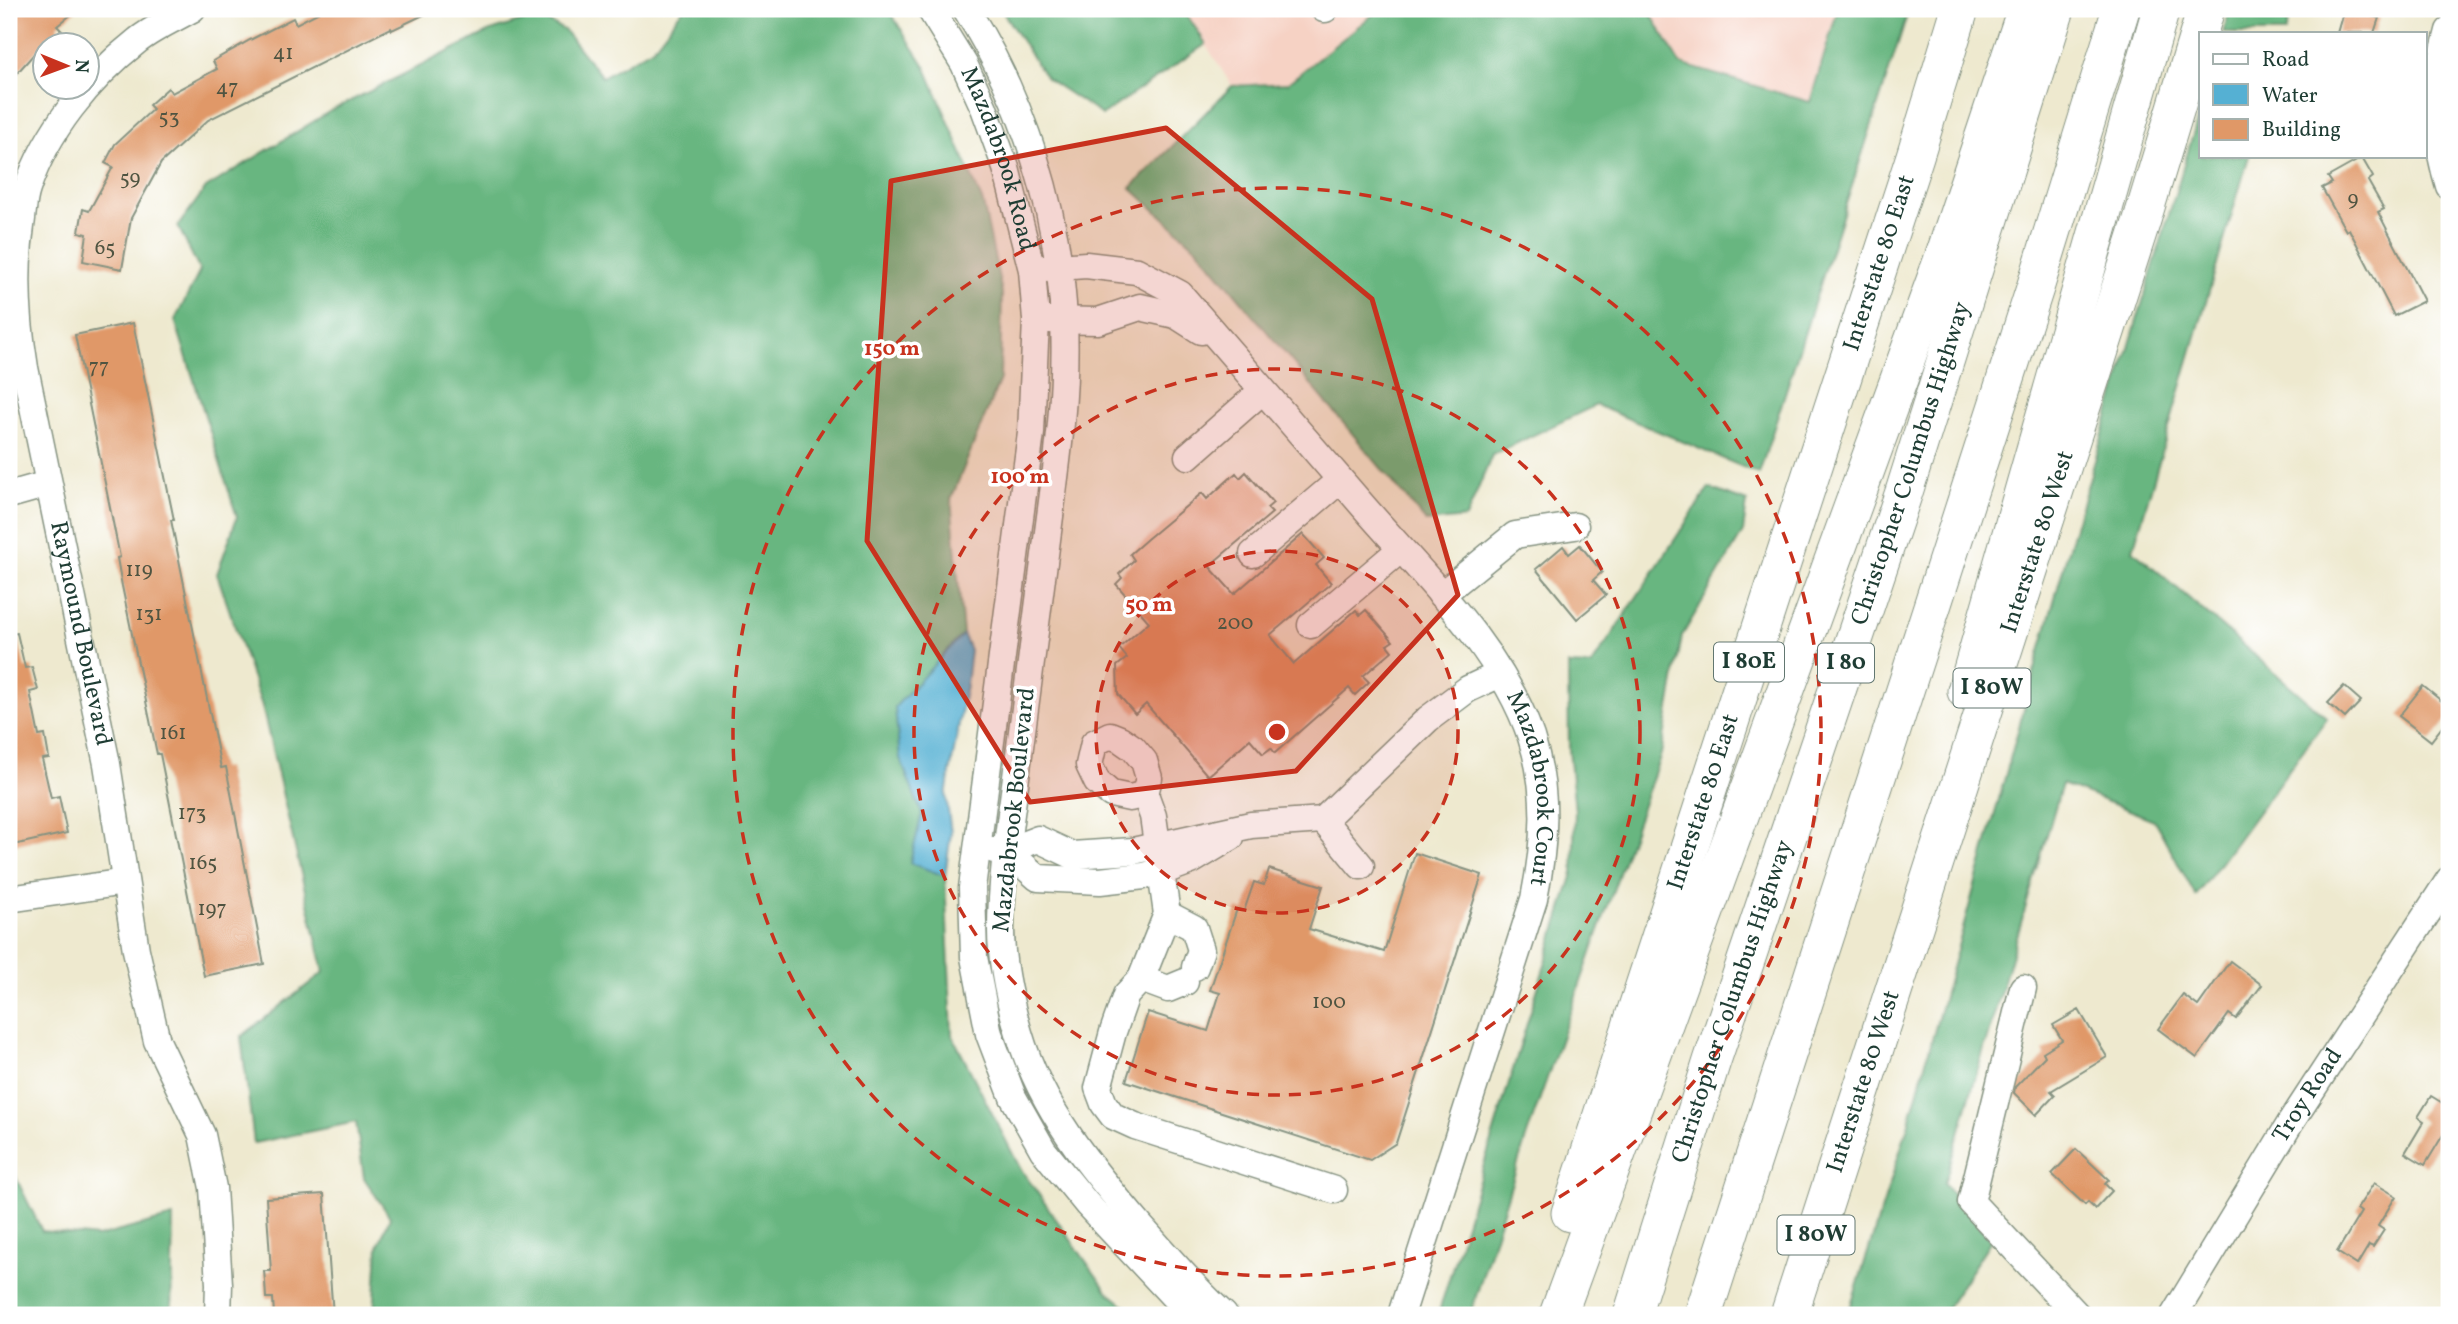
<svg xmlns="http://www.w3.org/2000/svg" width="2458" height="1324" viewBox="0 0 2458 1324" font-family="Vollkorn,serif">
<rect width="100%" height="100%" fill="#fff"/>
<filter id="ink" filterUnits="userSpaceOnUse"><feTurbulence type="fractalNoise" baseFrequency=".0143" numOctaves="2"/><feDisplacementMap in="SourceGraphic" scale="14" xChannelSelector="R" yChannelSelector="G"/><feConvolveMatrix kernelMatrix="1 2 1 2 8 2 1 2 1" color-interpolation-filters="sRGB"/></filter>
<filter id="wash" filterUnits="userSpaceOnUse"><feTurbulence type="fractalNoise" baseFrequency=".00686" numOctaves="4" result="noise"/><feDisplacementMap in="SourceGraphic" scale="28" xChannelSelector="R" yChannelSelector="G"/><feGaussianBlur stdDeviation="1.57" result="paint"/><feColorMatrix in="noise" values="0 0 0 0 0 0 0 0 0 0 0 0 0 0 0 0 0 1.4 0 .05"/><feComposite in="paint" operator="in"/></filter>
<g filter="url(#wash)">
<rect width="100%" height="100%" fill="#eee9cf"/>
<!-- built -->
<g fill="#f6d2c4">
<path d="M1183,9H1380L1288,83L1232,86Z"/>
<path d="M1648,9H1838L1810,102L1680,64Z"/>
</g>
<!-- forest -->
<g fill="#68b680" stroke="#447a5a" stroke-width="2">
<path d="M683,9H888L925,66L983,203L1002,293L1000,379L951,499L963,634L895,707L900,758L922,814L910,863L945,876L952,1035L1020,1168L1107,1291L1137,1315H374L378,1247L390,1217L364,1178L356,1122L254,1143L241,1037L324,972L262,706L217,574L237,517L175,320L200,271L178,226L206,188L332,110L488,32L537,16L564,30L602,77L653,48Z"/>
<path d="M1001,9H1183L1206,44L1102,115L1046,78Z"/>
<path d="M1380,9H1648L1680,64L1810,102L1838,9H1909L1759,474L1596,405L1492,455L1466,518L1426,522L1198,249L1131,188L1232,86L1288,83Z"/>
<path d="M2230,9H2292L2285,33H2223Z"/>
<path d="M2201,108V156H2249L2133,550L2327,718L2196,896L2154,820L2062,784L1944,1184L1991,1240L1942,1315H1848L1908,1126L2071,540Z"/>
<path d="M1709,488L1747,502L1743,532L1682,636L1661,754L1527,1135L1470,1315H1438L1573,873L1575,811L1569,749L1568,665L1591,666Z"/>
<path d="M9,1143L16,1178L42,1231L97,1237L173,1217L171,1315H9Z"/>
</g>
<!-- water -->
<path fill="#55b0d3" stroke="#3a7684" stroke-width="2" d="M963,634L970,650L966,685L946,795L951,833L945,876L910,863L922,814L900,758L895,707Z"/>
<g id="blocks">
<!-- building -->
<g fill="#e09867">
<path d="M9,9H78L57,26L63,32L51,46H46V49L41,46L9,82Z"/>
<path d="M325,9H436L392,30L391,28L208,120L161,163L131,218L122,269L83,261L87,234L79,232L83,209L89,211L113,167L105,163L115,144L153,109L149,105L168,88L172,93L217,69L213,61L250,40L293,18L296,24Z"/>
<path d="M2344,9L2379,18L2374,33H2337Z"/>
<path d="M2362,158L2373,177L2368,181L2384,209L2378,212L2424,301L2394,316L2349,229L2346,231L2322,188L2332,183L2328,177Z"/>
<path d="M133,323L174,520H171L221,768L226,767L264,964L204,976L160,754H157L122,586L117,558L120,557L75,335Z"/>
<path d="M1246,472L1273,503L1267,508L1272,513L1209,566L1234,594L1303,534L1324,558L1316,565L1331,583L1270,635L1294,664L1356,610L1360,615L1366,610L1393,641L1387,645L1392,651L1363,676L1369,682L1355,695L1349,688L1275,753L1271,748L1263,754L1250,739L1208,776L1146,704L1135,714L1118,694L1117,666L1127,658L1119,648L1149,622L1116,584L1122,578L1119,574L1134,560L1130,554L1147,539L1202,493L1207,499L1236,473L1240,478Z"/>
<path d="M1580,545L1602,572L1593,580L1606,595L1577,619L1536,569L1563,546L1569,554Z"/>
<path d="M17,633L25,668L32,667L38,690L30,692L39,736L45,735L49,758L42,759L51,798L59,796L67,833L13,845L9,826V634Z"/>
<path d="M2344,686L2361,701L2345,718L2328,703Z"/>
<path d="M2423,686L2449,707V718L2431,741L2399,716Z"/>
<path d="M1415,853L1482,875L1396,1143L1370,1160L1126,1081L1148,1012L1208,1031L1220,993L1210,990L1237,909L1244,911L1254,882L1264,885L1269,869L1323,886L1309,929L1384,952Z"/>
<path d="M2230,961L2262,985L2236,1019L2229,1014L2197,1058L2158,1029L2183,995L2198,1006Z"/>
<path d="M2079,1010L2107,1057L2051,1091L2055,1095L2036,1115L2014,1093L2015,1087L2045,1056L2043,1052L2062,1040L2053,1025Z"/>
<path d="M2431,1096L2449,1107V1125L2425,1165L2405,1153L2424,1121L2418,1117Z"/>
<path d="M2076,1149L2109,1180L2105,1184L2112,1191L2095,1209L2088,1202L2085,1205L2052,1174Z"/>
<path d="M2374,1183L2396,1196L2378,1226L2384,1230L2373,1247L2369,1245L2357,1265L2337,1252L2361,1212L2357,1209Z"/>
<path d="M324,1194L333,1315H274L273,1298H266L265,1281L264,1271H271L266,1198Z"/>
</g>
</g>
</g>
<g filter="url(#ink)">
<use href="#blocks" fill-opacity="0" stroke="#869382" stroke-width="2"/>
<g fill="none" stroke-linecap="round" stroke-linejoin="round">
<!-- minor casing -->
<g stroke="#869382" stroke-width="29">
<g id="minor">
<path id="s1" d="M192,9C174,19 153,28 137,41C89,79 46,131 27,189C23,200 23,214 21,226C14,275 17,320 25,368L107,764L136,950L157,1041L202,1135L213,1188L219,1284L218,1315"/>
<path id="s2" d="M930,9L964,64L984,108L1006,168L1032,270L1036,320L1031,433L972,888L974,957L989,1034L1013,1097L1043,1150L1087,1204L1191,1315"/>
<path d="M966,9C1024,101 1059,213 1064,321C1067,389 1058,457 1049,524C1039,604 1028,683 1018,762C1011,817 1001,874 1001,930C1001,964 1009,1000 1019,1033C1041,1109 1092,1170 1142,1228C1169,1258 1194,1288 1224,1315"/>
<path d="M1324,9H1325"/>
<path d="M2449,31C2445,47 2440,64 2438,80C2432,114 2439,153 2449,186"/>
<path id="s3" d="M1044,268L1086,265L1137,271L1180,294C1241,365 1302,436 1364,507C1424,576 1501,649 1531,737C1549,792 1545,844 1534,899L1401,1315"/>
<path d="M1048,320L1098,321L1140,307L1176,315L1201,331"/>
<path d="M1188,456L1262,391"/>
<path d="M9,495L48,484"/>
<path d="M1253,554L1340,480"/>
<path d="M1441,595L1515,535L1575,526"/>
<path d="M1311,625L1401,549"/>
<path d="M1145,794L1130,798L1111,794L1097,782L1089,765L1094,743L1110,735L1120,739L1133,748L1144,761L1149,778L1145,794L1153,816L1167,914L1141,979L1126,995L1113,1032L1098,1088L1104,1104L1113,1116L1135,1126L1334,1190"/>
<path d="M1323,820L1361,866"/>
<path d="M994,850L1007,851L1038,839L1072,855L1133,851L1251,825L1323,820L1428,719L1468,689L1500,674"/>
<path d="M1007,851L1038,878L1100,881L1144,876L1161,872L1191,861L1231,837"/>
<path d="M9,899L125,882"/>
<path d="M1167,914L1194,928L1201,950L1195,967"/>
<path d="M1141,979L1168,989L1185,982"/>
<path d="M2023,988L1971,1202L2077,1315"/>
<path id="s4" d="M2174,1315L2291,1122L2449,880"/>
</g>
</g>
<!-- highway casing -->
<g stroke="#869382" stroke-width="39">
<g id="highway">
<path d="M1966,691L2161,9"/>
<path id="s5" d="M1570,1213L1915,156L1960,9"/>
<path d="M1558,1315L1945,253L2026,9"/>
<path id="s6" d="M1632,1315L1712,1061L1904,492L2056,9"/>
<path d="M1703,1315L2036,285L2121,9"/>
<path id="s7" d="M1789,1315L2142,220L2206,9"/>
</g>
</g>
<!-- minor -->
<use href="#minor" stroke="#fff" stroke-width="26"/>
<!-- highway -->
<use href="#highway" stroke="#fff" stroke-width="37"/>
</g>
</g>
<!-- marked area -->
<path fill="#c8321e" fill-opacity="0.2" stroke="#c8321e" stroke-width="5" stroke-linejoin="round" d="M1166,128L1372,299L1458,595L1296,771L1030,802L867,541L891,181Z"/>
<!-- distance rings -->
<circle cx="1277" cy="732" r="181" fill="#c8321e" fill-opacity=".12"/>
<g fill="none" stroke="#c8321e" stroke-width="3.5" stroke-dasharray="12 9">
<circle cx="1277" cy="732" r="181"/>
<circle cx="1277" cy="732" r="363"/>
<circle cx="1277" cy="732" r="544"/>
</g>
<g text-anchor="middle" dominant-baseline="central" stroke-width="7" stroke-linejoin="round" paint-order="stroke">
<!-- number labels -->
<g font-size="21" fill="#4f5441">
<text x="283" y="53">41</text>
<text x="227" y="88">47</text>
<text x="169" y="117">53</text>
<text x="130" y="178">59</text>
<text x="2353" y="199">9</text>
<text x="105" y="248">65</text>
<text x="99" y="367">77</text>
<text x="139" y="570">119</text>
<text x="149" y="614">131</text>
<text x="1235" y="623">200</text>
<text x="173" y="733">161</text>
<text x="192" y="813">173</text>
<text x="203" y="863">165</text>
<text x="212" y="909">197</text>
<text x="1329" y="1002">100</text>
</g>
<!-- shield labels -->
<g fill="#fff" stroke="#627771" stroke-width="2">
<rect x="1714" y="642.5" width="70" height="39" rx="5"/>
<rect x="1818" y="643.5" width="56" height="39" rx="5"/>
<rect x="1953.5" y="668.5" width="77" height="39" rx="5"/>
<rect x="1777.5" y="1215.5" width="77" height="39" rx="5"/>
</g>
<g font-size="23" font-weight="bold" fill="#1f3d34">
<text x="1749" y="662">I 80E</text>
<text x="1846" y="663">I 80</text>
<text x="1992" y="688">I 80W</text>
<text x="1816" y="1235">I 80W</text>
</g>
<!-- street labels -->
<g font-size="24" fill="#1f3d34" stroke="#fff">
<text stroke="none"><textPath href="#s2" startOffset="166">Mazdabrook Road</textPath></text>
<text stroke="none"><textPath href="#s5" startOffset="999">Interstate 80 East</textPath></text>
<text stroke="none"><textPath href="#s6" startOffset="896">Christopher Columbus Highway</textPath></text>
<text stroke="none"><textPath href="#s7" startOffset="812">Interstate 80 West</textPath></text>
<text stroke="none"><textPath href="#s1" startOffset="702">Raymound Boulevard</textPath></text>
<text stroke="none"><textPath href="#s3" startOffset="761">Mazdabrook Court</textPath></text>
<text stroke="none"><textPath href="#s5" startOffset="432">Interstate 80 East</textPath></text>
<text transform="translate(1015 810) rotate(-84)">Mazdabrook Boulevard</text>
<text stroke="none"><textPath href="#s6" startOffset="329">Christopher Columbus Highway</textPath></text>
<text stroke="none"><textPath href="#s7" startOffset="245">Interstate 80 West</textPath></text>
<text stroke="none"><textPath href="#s4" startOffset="257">Troy Road</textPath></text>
</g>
</g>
<circle cx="1277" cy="732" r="10" fill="#c8321e" stroke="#fff" stroke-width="3.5"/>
<g font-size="21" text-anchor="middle" font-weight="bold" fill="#c8321e" stroke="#fff" stroke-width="7" stroke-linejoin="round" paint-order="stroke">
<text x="892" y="355">150 m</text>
<text x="1020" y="483">100 m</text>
<text x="1149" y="611">50 m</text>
</g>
<!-- margin -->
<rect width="2458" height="1324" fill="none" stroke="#fff" stroke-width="35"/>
<!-- legend -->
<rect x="2199" y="32" width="228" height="126" fill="#ffffff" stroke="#a5b1ae" stroke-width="2"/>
<rect x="2213" y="54" width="35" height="10" fill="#ffffff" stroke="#a5b1ae" stroke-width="2"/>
<text x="2262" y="66" font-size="21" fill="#1f3d34">Road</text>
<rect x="2213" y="84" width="35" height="21" fill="#55b0d3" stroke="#a5b1ae" stroke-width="2"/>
<text x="2262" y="102" font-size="21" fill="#1f3d34">Water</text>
<rect x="2213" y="119" width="35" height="21" fill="#e09867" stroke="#a5b1ae" stroke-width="2"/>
<text x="2262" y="136" font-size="21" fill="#1f3d34">Building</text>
<!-- north arrow -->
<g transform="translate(66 66) rotate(91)"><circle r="33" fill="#ffffff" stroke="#a5b1ae" stroke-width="2"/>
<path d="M0-5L12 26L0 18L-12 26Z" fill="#c8321e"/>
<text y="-10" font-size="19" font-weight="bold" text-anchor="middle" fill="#1f3d34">N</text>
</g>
</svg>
